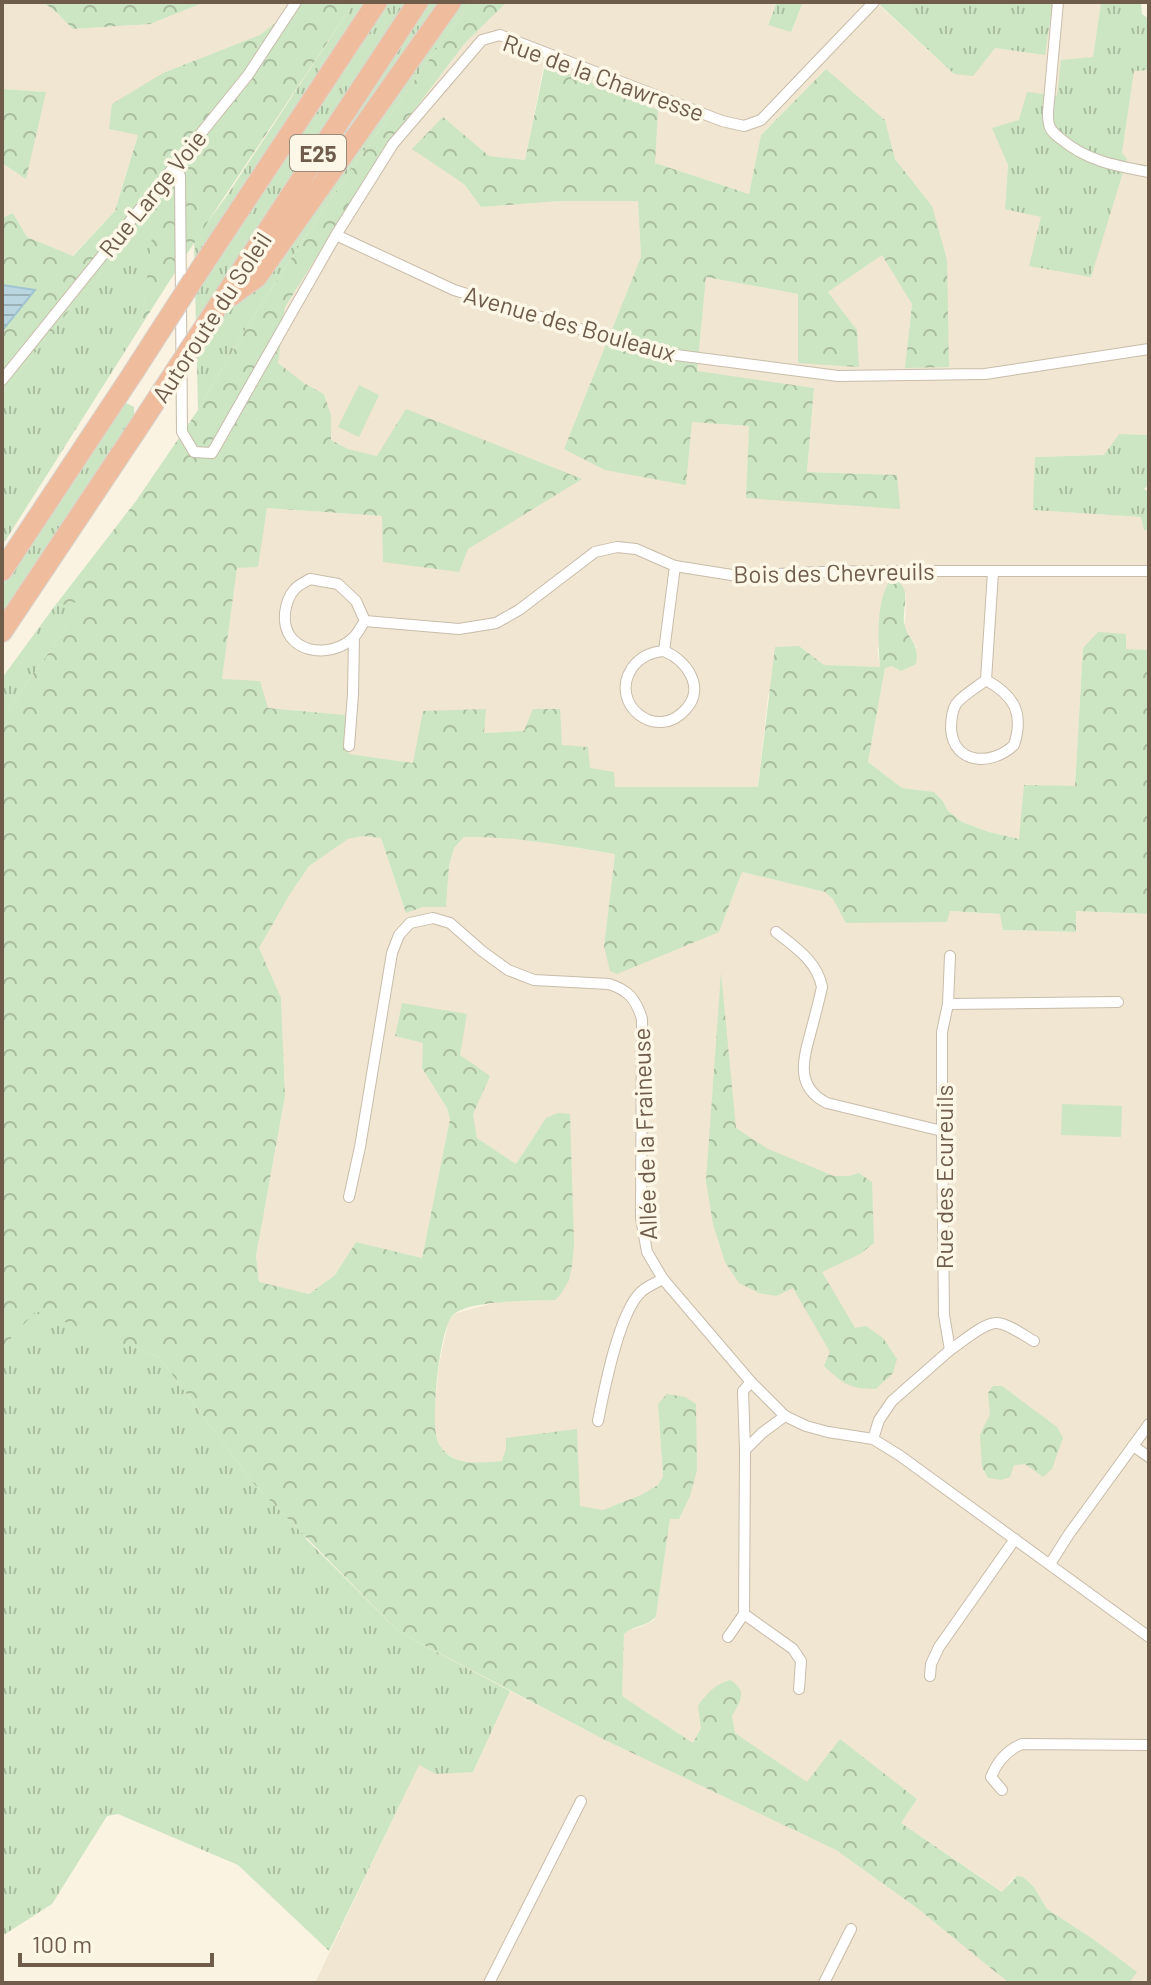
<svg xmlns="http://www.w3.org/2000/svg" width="1151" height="1985" viewBox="0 0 1151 1985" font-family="Barlow,sans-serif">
<defs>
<pattern id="grass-tufts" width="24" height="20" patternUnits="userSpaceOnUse" patternTransform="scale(2)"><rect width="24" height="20" fill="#cce5c2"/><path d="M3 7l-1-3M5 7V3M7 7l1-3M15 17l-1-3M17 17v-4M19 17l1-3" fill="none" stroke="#aabda0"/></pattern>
<pattern id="forest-crowns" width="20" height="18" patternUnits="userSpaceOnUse" patternTransform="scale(2)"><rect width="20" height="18" fill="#cce5c2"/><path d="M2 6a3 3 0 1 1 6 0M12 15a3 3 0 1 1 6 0" fill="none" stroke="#aabda0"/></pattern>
<pattern id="water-rules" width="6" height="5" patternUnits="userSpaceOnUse" patternTransform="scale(2)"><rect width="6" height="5" fill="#b9d6e1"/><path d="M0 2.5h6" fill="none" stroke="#9bb1b8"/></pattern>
</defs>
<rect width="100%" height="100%" fill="#faf3e2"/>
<!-- residential -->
<g fill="#f0e6d1" fill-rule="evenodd">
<path d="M2,2H43L55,11L73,29L150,24L205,2H302L260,35L163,73L109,129L138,134L115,211L72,256L27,237L13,213L2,218V163L25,178L45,92L2,89Z"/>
<path d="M507,2H777L768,24L791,32L803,2H883L880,6L954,74L995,48L1045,55L1053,2H1101L1093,57L1057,96L1019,120L993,129L1008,165L1005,209L1122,154L1134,70H1149V435L1119,434L1104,455L1035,457L1034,510L1142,517L1144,530L1149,531V650L1083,647L1075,787L1019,839L989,832L962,822L948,811L943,801L934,792L902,788L868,762L885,668L892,665L917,648L905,627L906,592L877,650L880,667L824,665L799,646L768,695L758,787H615L562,745L559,709L524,731L483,733L485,709L413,763L348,754L345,715L268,708L222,679L237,567L258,566L267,508L382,516L468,549L499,529L377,456L348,449L331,440V415L324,394L304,383L277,363L285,307L386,147L465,43ZM544,64L655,163L749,194L761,135L826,69L885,120L895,159L932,206L905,368L912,304L883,254L828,292L857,330L798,294L706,277L697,372L814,388L807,472L896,475L746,498L749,426L692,422L686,484L564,449L641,257L638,201H560L481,207L464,184L443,117L489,156L525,160Z"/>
<path d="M363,836L381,838L406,913L423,907H446L449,866L454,848L464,837H496L524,839L615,854L604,946L692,941L719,932L742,872L825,892L833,899L947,922L949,911L1000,914L1004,930L1075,932V911L1149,914V1983H1129L1136,1972L1093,1939L1047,1909L1034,1887L1023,1877L1017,1876L1010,1881L1003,1892L901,1823L917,1799L841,1740L807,1783L735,1733L732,1716L739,1702L701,1728L693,1743L622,1696L624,1634L628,1630L641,1627L653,1621L656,1616L670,1519L658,1404L663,1475L658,1485L641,1495L603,1510L580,1507L506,1448L502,1461L476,1463L459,1461L443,1451L436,1437L434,1414L439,1365L448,1323L454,1314L497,1302L555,1300L546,1118L516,1164L477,1138L473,1114L478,1100L460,1055L402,1003L395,1036L424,1043L422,1068L447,1108L450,1119L422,1258L356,1242L335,1275L309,1294L259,1283L256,1256L285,1096L281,999L259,948L290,894L309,866L348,839Z"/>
<path d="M510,1691L605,1740L836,1850L917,1908L1009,1983H315L419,1764L473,1772Z"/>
</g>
<!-- grass -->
<g fill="url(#grass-tufts)">
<path d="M354,2H470L322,211L250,322L198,410L194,241L228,194Z"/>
<path d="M777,2H803L791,32L768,25Z"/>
<path d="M883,2H1053L1045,55L995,48L973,76L954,74L880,5Z"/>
<path d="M1101,2H1141L1142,14L1149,19V70L1134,71L1122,153L1127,159L1091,277L1029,266L1041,217L1005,209L1008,165L992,128L1019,120L1027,92L1057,96L1061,60L1093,57Z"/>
<path d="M146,214L155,219L141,326L2,546V394Z"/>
<path d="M124,402L134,407V419L2,620V586Z"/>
<path d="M1119,434L1149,435V484L1144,489L1149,492V531L1144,530L1141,517L1033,510L1035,457L1104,455Z"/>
<path d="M82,600L60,637L2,718V678L54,607Z"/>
<path d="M36,1310L159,1357L255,1485L306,1537V1539L399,1632L510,1691L473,1772L436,1774L419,1765L329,1951L238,1865L118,1814L107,1816L52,1904L2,1936V1348Z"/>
</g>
<!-- forest -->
<g fill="url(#forest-crowns)">
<path d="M43,2H205L150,24L73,29L55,11Z"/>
<path d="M302,2H354C283,110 209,217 141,326L154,220L146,215L2,394V218L13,213L27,237L73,256L115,211L138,135L109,129L112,104L163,73L260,35Z"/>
<path d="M470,2H507L465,43L386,147L285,307L278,363L304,383L324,394L331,415V440L348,449L377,456L406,409L582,479L468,549L459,572L383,562L382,516L267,508L258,567L237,568L222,679L260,681L268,708L345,715L349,754L413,763L423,711L486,709L484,733L524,731L533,709H560L562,745L588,747L590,768L614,772L615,787H758L775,647L799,646L824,665L880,667C878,643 876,602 889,582L897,581C912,591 902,607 904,622C907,640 920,641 916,664L901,671L892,666L885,668L868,762L902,788L934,792L943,801L948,811L962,822L989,832L1019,839L1024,785L1075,786L1083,648L1098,632L1126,634V649L1149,650V914L1076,911V932L1003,930L1000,914L950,911L947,922L846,923L833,899L825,892L742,872L719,932L617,974L610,971L604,946L615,854C564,846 515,836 464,837L454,848L449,866L446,907H423L406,913L381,838L363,836L348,839L309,866L290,894L259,948L281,998L285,1096L256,1256L259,1282L309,1294L335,1275L356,1242L422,1258L450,1119L447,1108L422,1068L423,1043L395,1036L402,1003L467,1014L460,1055L490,1076L473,1114L477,1138L516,1164L546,1118L558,1113L570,1114L574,1244L572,1266L569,1280L561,1294L555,1300C532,1301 469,1300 453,1315C439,1329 432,1414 436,1435C437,1440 440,1447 444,1451C459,1467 482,1462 502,1461L506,1448V1438L577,1429L580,1506L603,1510L641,1495L658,1485L663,1476L658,1404L667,1394L685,1397L696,1404L697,1470L690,1496L679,1519H670L656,1616C648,1627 633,1625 624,1634L622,1696L693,1743L701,1728L698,1706C707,1693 714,1685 730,1680C748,1691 741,1700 732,1716L735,1733L807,1782L840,1739L917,1799L901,1823L1002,1892L1017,1876L1023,1877L1034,1887L1047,1909L1093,1939L1137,1972L1129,1983H1009L917,1908L836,1850L605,1740L399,1632L255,1485L159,1357L36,1311L2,1348V718L60,637L81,601L54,607L136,501L198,410L250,322L322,211Z"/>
<path d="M545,64L658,110L655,163L749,194L761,135L826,69L885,120L895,159L932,206L947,260L949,367L905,368L912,304L882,255L828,292L857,330L859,367L798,363V294L706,277L697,371L814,388L807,472L897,475L900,509L746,498L749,426L692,422L686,485L605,470L564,449L641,257L638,201H561L481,207L464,184L412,149L443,117L489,156L525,160Z"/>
<path d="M2,89L46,92L26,179L2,163Z"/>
<path d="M721,973L736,1128L768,1149L834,1176H849L859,1173L872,1182L874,1243L860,1254L822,1272L855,1328L866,1326L883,1338L897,1359L893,1373L876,1389C847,1388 845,1385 824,1366L830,1352L793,1288L776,1296L759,1293L739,1283L725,1262L713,1224L706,1181Z"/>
<path d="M993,1386H1002L1057,1427L1063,1438L1052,1469L1043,1477L1025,1464L1014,1465L1010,1477L1001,1480L988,1478L982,1467L980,1435L990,1414L988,1393Z"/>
</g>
<!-- garden -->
<g fill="#cce5c2">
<path d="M359,385L379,395L359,437L338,427Z"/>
<path d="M1062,1104L1122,1106L1121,1137L1061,1135Z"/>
</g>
<!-- water -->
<path fill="url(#water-rules)" stroke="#a0c4d2" stroke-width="2" d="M2,285L35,290L2,331Z"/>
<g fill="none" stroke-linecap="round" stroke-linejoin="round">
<!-- stream -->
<path stroke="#a0c4d2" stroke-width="4" d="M2,4L3,2"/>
<!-- street casing -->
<g stroke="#c9bcaa" stroke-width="12">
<g id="street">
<path d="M1058,2L1048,112C1048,113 1048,123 1049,124C1050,131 1056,135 1061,139C1087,161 1116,166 1149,172"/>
<path d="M175,165L180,176L182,432L194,452L212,453L336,235L393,144L482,40L500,35L722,121L744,126L761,120L874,2"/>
<path d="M336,235L454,290L653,352L838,376L985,374L1149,349"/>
<path d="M2,380L248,75L296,2"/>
<path d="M310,579L338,584L356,601L365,621C361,626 358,633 354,637C330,661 281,653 285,613C286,605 289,596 294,590C298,585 305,582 310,579Z"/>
<path d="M365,621L459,629L496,623L519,610L595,552L617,547L636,549L675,566L738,576L819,572L889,571H1149"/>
<path d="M664,651C686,660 706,687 686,709C657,743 608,704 632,668C640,657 650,652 664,651Z"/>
<path d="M664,651L675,566"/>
<path d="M986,680C1015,696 1024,714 1014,745C992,766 954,765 951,729C951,721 952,711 956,704C964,694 976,688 986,680Z"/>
<path d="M986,680L993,572"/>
<path d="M349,746L353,694L354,637"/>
<path d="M776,932C795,947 817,961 822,987C819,1001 815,1016 811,1031C803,1060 795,1087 827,1103L942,1131"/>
<path d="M948,1004L1118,1002"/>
<path d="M349,1197L360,1147L392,953L399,935L410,923L433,918L450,923L482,951L508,970L534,980L609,984C628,990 636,999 642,1019L641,1218L647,1252L663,1279L751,1382L785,1416L806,1426L828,1432L873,1439L899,1455L1149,1637"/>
<path d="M950,1350C961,1343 984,1322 997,1323C1009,1324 1023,1335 1034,1341"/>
<path d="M751,1382L743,1391L745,1450L744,1614L793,1649L801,1661L799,1689"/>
<path d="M598,1421C604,1390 619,1312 641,1292C647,1286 656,1283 663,1279"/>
<path d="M873,1439L879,1420L892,1401L950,1350L944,1315L942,1131V1032L948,1004L950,956"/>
<path d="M1133,1446L1149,1457"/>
<path d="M745,1450L762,1433L785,1416"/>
<path d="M1050,1564L1069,1534L1149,1424"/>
<path d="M728,1637L744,1614"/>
<path d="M930,1676L931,1664L939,1647L1015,1539"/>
<path d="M1002,1790L991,1777C997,1762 1007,1750 1022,1744L1149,1745"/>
<path d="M489,1983L581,1801"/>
<path d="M824,1983L851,1929"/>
</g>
</g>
<!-- highway casing -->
<g stroke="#dad5d0" stroke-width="22">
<g id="highway">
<path d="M193,280L377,2"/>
<path d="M231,296L257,277L451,2"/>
<path d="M195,341L418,2"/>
<path d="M2,571L133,373"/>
<path d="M2,632L134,434"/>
</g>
</g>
<!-- street -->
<use href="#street" stroke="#fff" stroke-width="10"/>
<!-- highway -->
<use href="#highway" stroke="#efbd9e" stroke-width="20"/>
<!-- highway-bridge casing -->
<g stroke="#dad5d0" stroke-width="22" stroke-linecap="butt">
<g id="highway-bridge">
<path d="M133,373L193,280"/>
<path d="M134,434L195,341"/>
</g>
</g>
<!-- highway-bridge -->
<use href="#highway-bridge" stroke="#efbd9e" stroke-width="20"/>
</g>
<g text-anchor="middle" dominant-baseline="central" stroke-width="7" stroke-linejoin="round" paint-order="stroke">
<!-- shield labels -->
<rect fill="#fdf7e8" stroke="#9a8a7a" stroke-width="2" x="290" y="135" width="56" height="36" rx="6"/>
<g font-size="22" font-weight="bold" fill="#6f5c4b">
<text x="318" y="153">E25</text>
</g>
<!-- street labels -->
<g font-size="24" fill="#6f5c4b" stroke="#fdf7e8">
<text transform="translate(604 77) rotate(20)">Rue de la Chawresse</text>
<text transform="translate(152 193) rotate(-51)">Rue Large Voie</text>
<text transform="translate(211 317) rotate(-57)">Autoroute du Soleil</text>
<text transform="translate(570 323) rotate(16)">Avenue des Bouleaux</text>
<text transform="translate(834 572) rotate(-1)">Bois des Chevreuils</text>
<text transform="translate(644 1134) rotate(-92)">Allée de la Fraineuse</text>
<text transform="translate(943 1177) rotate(-90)">Rue des Ecureuils</text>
</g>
</g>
<!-- border -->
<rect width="1151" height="1985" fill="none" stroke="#6f5c4b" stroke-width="8"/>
<!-- scale -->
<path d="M20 1953v12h192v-12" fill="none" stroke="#6f5c4b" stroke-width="4"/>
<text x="32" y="1953" font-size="24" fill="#6f5c4b" stroke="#fdf7e8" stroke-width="6" paint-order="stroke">100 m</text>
</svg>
